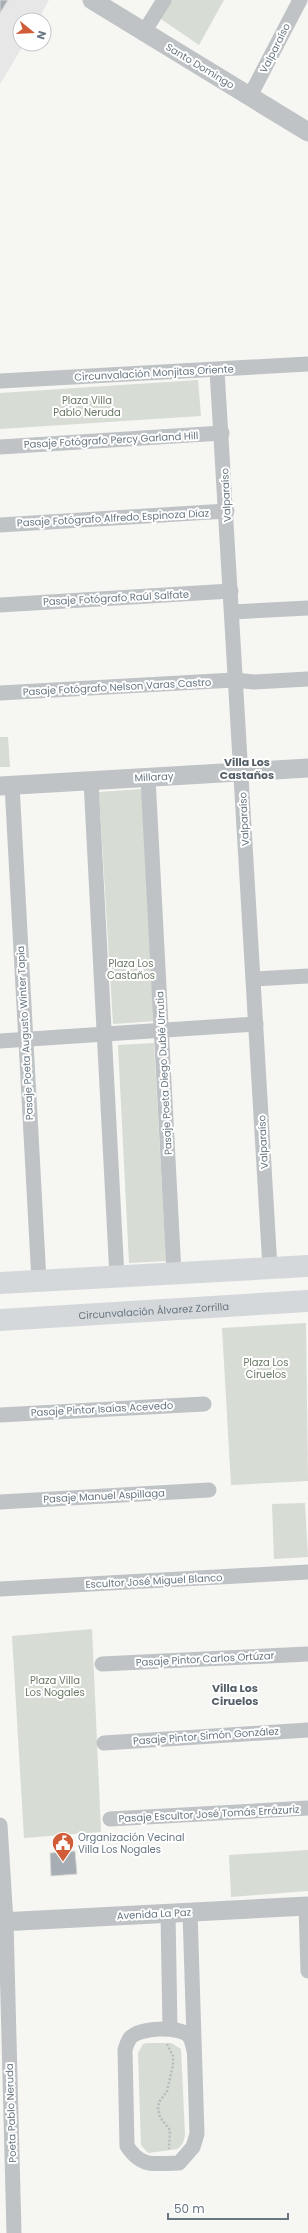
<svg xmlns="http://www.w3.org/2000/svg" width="308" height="2233" viewBox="0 0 308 2233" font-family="Poppins,sans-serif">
<rect width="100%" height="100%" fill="#f6f6f3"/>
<!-- built -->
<path fill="#e6e7e6" d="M0,0H49L38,20H20V44H24L0,84Z"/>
<!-- green -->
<g fill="#d7dcd4">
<path d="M170,0H224L199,45L158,17Z"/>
<path d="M198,380L201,416L0,429V393Z"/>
<path d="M0,737H8L10,767H0Z"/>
<path d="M142,789L156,1021L113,1024L99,792Z"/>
<path d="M154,1043L166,1261L129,1263L118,1045Z"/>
<path d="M306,1323L308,1481L231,1485L222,1328Z"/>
<path d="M305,1503L308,1557L274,1559L272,1504Z"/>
<path d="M92,1629L101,1832L24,1838L12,1636Z"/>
<path d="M308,1850V1891L231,1897L229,1855Z"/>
<path d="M147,2043H171L181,2049L185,2135L183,2143L178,2149L148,2153L141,2145L138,2053L143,2044Z"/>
</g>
<!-- building -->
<g fill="#a7aeb3" stroke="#d7d7d5">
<path d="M0,0H8L0,13Z"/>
<path d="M75,1851L77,1874L51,1876L50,1853Z"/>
</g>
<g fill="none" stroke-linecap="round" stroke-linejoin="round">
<!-- path -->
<path stroke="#b9bcbe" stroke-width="2.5" stroke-dasharray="2 2" stroke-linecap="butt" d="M167,2044L173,2056V2065L167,2091L159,2102L158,2109L160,2117L170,2130L169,2149"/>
<!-- minor -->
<g stroke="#bfc3c6" stroke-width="15">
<path d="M144,32L164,0"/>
<path d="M250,96L300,0"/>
<path d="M217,370L270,1268"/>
<path d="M0,381L308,364"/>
<path d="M0,447L222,433"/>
<path d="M0,525L227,511"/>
<path d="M0,605L231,591"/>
<path d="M232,612L308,608"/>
<path d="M0,693L234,680L254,682L308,679"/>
<path d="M148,778L174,1273"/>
<path d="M91,781L117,1277"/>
<path d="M12,785L39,1281"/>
<path d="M253,979L308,976"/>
<path d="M0,1041L256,1024"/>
<path d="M0,1415L204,1404"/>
<path d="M0,1502L209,1490"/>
<path d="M0,1589L308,1572"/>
<path d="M102,1664L308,1654"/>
<path d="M104,1743L308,1730"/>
<path d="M110,1819L308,1808"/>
<path d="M0,1825L6,1922L14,2233"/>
<path d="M306,1906L308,1971"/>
<path d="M190,1912C192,1986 194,2060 197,2134L193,2147L179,2163C155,2163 142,2169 127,2146L125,2050C126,2046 128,2041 130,2038C140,2027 179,2026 189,2036C192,2040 193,2046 194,2051"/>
<path d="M168,1913L170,2029"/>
</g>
<!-- tertiary -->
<g stroke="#bfc3c6" stroke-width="19">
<path d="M92,0L308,132"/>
<path d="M0,786L308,768"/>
<path d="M0,1922L308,1906"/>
</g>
<!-- secondary -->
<g stroke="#d5d8db" stroke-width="22">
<path d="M0,1283L308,1266"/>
<path id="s1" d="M0,1320L308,1301"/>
</g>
</g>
<!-- icons -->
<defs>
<g id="civic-pin" transform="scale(1.15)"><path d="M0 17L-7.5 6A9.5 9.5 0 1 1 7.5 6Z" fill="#d05c38" stroke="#fff"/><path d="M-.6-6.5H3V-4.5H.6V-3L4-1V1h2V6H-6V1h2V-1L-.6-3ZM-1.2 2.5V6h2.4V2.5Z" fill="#fff"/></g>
</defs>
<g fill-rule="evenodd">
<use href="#civic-pin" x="63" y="1843"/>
</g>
<g text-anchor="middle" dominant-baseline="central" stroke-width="4" stroke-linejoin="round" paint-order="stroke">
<!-- street labels -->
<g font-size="10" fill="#687681" stroke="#fff">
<text transform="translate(275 48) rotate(-63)">Valparaíso</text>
<text transform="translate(200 66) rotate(31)">Santo Domingo</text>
<text transform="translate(154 373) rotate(-3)">Circunvalación Monjitas Oriente</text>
<text transform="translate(111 440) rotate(-3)">Pasaje Fotógrafo Percy Garland Hill</text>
<text transform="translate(226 495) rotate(-93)">Valparaíso</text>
<text transform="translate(113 518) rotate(-3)">Pasaje Fotógrafo Alfredo Espinoza Díaz</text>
<text transform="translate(116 598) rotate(-3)">Pasaje Fotógrafo Raúl Salfate</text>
<text transform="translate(117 687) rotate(-3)">Pasaje Fotógrafo Nelson Varas Castro</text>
<text transform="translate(154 777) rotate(-3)">Millaray</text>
<text transform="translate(244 819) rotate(-93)">Valparaíso</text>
<text transform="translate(25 1033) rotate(-93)">Pasaje Poeta Augusto Winter Tapia</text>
<text transform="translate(164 1073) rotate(-93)">Pasaje Poeta Diego Dublé Urrutia</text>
<text transform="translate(263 1142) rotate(-93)">Valparaíso</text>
<text stroke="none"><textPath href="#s1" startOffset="154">Circunvalación Álvarez Zorrilla</textPath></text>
<text transform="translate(102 1409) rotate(-3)">Pasaje Pintor Isaías Acevedo</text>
<text transform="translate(104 1496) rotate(-3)">Pasaje Manuel Aspillaga</text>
<text transform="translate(154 1581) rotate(-3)">Escultor José Miguel Blanco</text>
<text transform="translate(205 1659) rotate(-3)">Pasaje Pintor Carlos Ortúzar</text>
<text transform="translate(206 1736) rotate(-4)">Pasaje Pintor Simón González</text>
<text transform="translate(209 1814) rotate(-3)">Pasaje Escultor José Tomás Errázuriz</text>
<text transform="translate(154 1914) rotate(-3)">Avenida La Paz</text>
<text transform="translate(11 2113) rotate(-92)">Poeta Pablo Neruda</text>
</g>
<!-- park labels -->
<g font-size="10" fill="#6a7966" stroke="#fff">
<text x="87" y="400">Plaza Villa<tspan x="87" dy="12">Pablo Neruda</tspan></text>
<text x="131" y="963">Plaza Los<tspan x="131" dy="12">Castaños</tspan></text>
<text x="266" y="1362">Plaza Los<tspan x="266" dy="12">Ciruelos</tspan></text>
<text x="55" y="1680">Plaza Villa<tspan x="55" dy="12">Los Nogales</tspan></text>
</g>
<!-- poi labels -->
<g font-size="10" fill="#687681" stroke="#fff" text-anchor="start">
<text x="78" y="1837">Organización Vecinal<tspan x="78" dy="12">Villa Los Nogales</tspan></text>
</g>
<!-- neighbourhood labels -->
<g font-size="11" font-weight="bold" fill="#555f67" stroke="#fff">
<text x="247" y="762">Villa Los<tspan x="247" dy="13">Castaños</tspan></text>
<text x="235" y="1688">Villa Los<tspan x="235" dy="13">Ciruelos</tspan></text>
</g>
</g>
<!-- north arrow -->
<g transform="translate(32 32) rotate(108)"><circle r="19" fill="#ffffff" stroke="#c3c8cd"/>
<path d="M0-3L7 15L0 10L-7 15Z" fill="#d05c38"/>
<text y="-6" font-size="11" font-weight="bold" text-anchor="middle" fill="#687681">N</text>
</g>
<!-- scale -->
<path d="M168 2213v6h120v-6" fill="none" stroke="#687681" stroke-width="2"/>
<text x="174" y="2213" font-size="12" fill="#687681" stroke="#ffffff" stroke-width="3" paint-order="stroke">50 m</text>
</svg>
